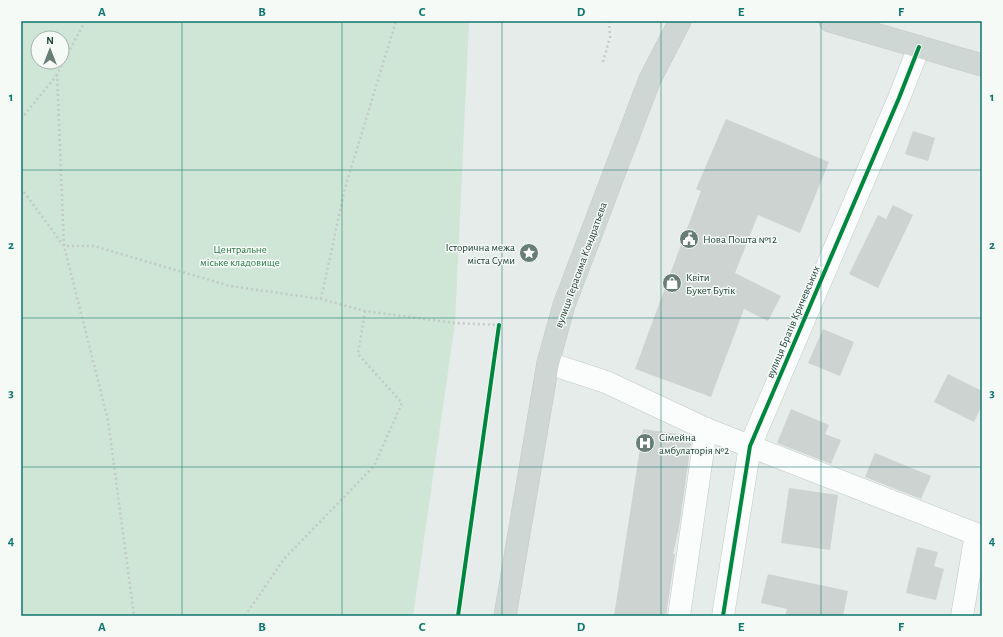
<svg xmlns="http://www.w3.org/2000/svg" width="1003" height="637" viewBox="0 0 1003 637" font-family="'Alegreya Sans',sans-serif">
<rect width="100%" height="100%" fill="#e6ece9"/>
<!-- green -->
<path fill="#cfe5d5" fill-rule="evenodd" d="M21,21H469L455,323L413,616H21ZM38,38H62V62H38Z"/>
<!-- building -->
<g fill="#cdd3d0">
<path d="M726,119L829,162L800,233L758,215L735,273L781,296L768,321L744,309L711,397L635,369L701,191L696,189Z"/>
<path d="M913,131L935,138L928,161L905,154Z"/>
<path d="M893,205L913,215L878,288L849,274L878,215L886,219Z"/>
<path d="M823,329L854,342L840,376L808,363Z"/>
<path d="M948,374L982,391V405L974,422L934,402Z"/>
<path d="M791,409L829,425L825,434L841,440L831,464L777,443Z"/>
<path d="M643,429L692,436L679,528L673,554H675L666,616H614Z"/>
<path d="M875,453L931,476L921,499L865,477Z"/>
<path d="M789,488L838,495L830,550L781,543Z"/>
<path d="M917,547L938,552L934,566L944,569L936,600L906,593Z"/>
<path d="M768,574L848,591L843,616H785L787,609L761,603Z"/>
</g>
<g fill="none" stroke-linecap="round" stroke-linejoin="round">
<!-- minor casing -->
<g stroke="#c3c9c6" stroke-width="23">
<g id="minor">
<path d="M548,363L606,382L706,429L976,534L962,616"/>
<path d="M679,616L706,429"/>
<path d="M723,616L750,446L899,98L919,47"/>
</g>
</g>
<!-- major casing -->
<g stroke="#c2cbc8" stroke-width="23">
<g id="major">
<path d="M830,21L982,65"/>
<path d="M505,616L548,363L564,305L650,79L680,21"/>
</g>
</g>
<!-- path -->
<g stroke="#c2cbc8" stroke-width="2.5" stroke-dasharray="2 3" stroke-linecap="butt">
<path d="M85,21L57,74L64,246H94L230,286L321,299L365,311L455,323L499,325"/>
<path d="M603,62L610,37L609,21"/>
<path d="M21,119L57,75"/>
<path d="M21,188L64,246L108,420L134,616"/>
<path d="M321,299L345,188L396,21"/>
<path d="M245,616L284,559L374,466L402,403L358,354L365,311"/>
</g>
<!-- minor -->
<use href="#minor" stroke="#fbfcfc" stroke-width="22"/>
<!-- major -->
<use href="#major" stroke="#ced7d4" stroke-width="22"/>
<!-- cycleway casing -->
<g stroke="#f5faf7" stroke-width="6">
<g id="cycleway">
<path d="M458,616L499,325"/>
<path d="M723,616L750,446L899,98L919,47"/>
</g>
</g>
<!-- cycleway -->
<use href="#cycleway" stroke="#00873e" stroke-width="4"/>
</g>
<!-- grid -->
<path fill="none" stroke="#0f766e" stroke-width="1" stroke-opacity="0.55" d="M182,21V616M342,21V616M502,21V616M661,21V616M821,21V616M21,170H982M21,318H982M21,467H982"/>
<!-- icons -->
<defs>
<g id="civic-disc" transform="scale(1)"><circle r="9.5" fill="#677d76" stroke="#f5faf7"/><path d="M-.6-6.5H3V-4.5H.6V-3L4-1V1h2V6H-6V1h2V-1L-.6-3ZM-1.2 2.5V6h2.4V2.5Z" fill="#fff"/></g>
<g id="sight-disc" transform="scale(1)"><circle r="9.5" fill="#677d76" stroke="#f5faf7"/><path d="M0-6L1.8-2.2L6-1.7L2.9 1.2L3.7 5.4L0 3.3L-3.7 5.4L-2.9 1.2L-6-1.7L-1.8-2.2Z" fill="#fff"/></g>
<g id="shop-disc" transform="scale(1)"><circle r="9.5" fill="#677d76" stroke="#f5faf7"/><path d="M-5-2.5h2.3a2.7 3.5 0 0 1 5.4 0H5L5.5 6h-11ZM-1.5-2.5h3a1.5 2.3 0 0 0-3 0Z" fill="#fff"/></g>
<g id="hospital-disc" transform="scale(1)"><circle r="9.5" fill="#677d76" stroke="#f5faf7"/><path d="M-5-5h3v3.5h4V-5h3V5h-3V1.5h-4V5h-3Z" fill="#fff"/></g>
</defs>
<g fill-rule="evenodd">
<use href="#civic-disc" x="689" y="239"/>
<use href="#sight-disc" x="529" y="253"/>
<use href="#shop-disc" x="672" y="283"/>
<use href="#hospital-disc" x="645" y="443"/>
</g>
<g text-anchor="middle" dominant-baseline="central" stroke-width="3" stroke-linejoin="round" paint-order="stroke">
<!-- poi labels -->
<g font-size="11" fill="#224138" stroke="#f5faf7" text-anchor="start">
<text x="703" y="239">Нова Пошта №12</text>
<text x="515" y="247" text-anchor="end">Історична межа<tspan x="515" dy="13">міста Суми</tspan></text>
<text x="686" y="277">Квіти<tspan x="686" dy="13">Букет Бутік</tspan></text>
<text x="659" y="437">Сімейна<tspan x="659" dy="13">амбулаторія №2</tspan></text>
</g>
<!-- park labels -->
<g font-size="11" fill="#2a7a46" stroke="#f5faf7">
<text x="240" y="249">Центральне<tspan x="240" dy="13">міське кладовище</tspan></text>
</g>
<!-- street labels -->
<g font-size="11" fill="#224138" stroke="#f5faf7">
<text transform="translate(581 265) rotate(-70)">вулиця Герасима Кондратьєва</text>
<text transform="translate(793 322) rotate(-67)">вулиця Братів Кричевських</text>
</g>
</g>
<!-- border -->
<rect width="1003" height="637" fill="none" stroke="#f5faf7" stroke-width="44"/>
<!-- north arrow -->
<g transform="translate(50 50)"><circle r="19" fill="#f5faf7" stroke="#a1b0ab"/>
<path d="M0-3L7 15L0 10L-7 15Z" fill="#677d76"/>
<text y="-6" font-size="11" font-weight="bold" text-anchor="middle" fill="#224138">N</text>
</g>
<rect x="22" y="22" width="959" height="593" fill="none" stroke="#0f766e" stroke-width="1.5"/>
<g font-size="13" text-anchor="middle" font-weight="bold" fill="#0f766e">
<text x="102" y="16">A</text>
<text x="262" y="16">B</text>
<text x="422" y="16">C</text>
<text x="581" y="16">D</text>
<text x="741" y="16">E</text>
<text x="901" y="16">F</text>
<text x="11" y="101">1</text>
<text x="992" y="101">1</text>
<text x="11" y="249">2</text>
<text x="992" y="249">2</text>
<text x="11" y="397">3</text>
<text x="992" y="397">3</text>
<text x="11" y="545">4</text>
<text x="992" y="545">4</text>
<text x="102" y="631">A</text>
<text x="262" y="631">B</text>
<text x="422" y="631">C</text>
<text x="581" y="631">D</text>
<text x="741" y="631">E</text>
<text x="901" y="631">F</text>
</g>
</svg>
